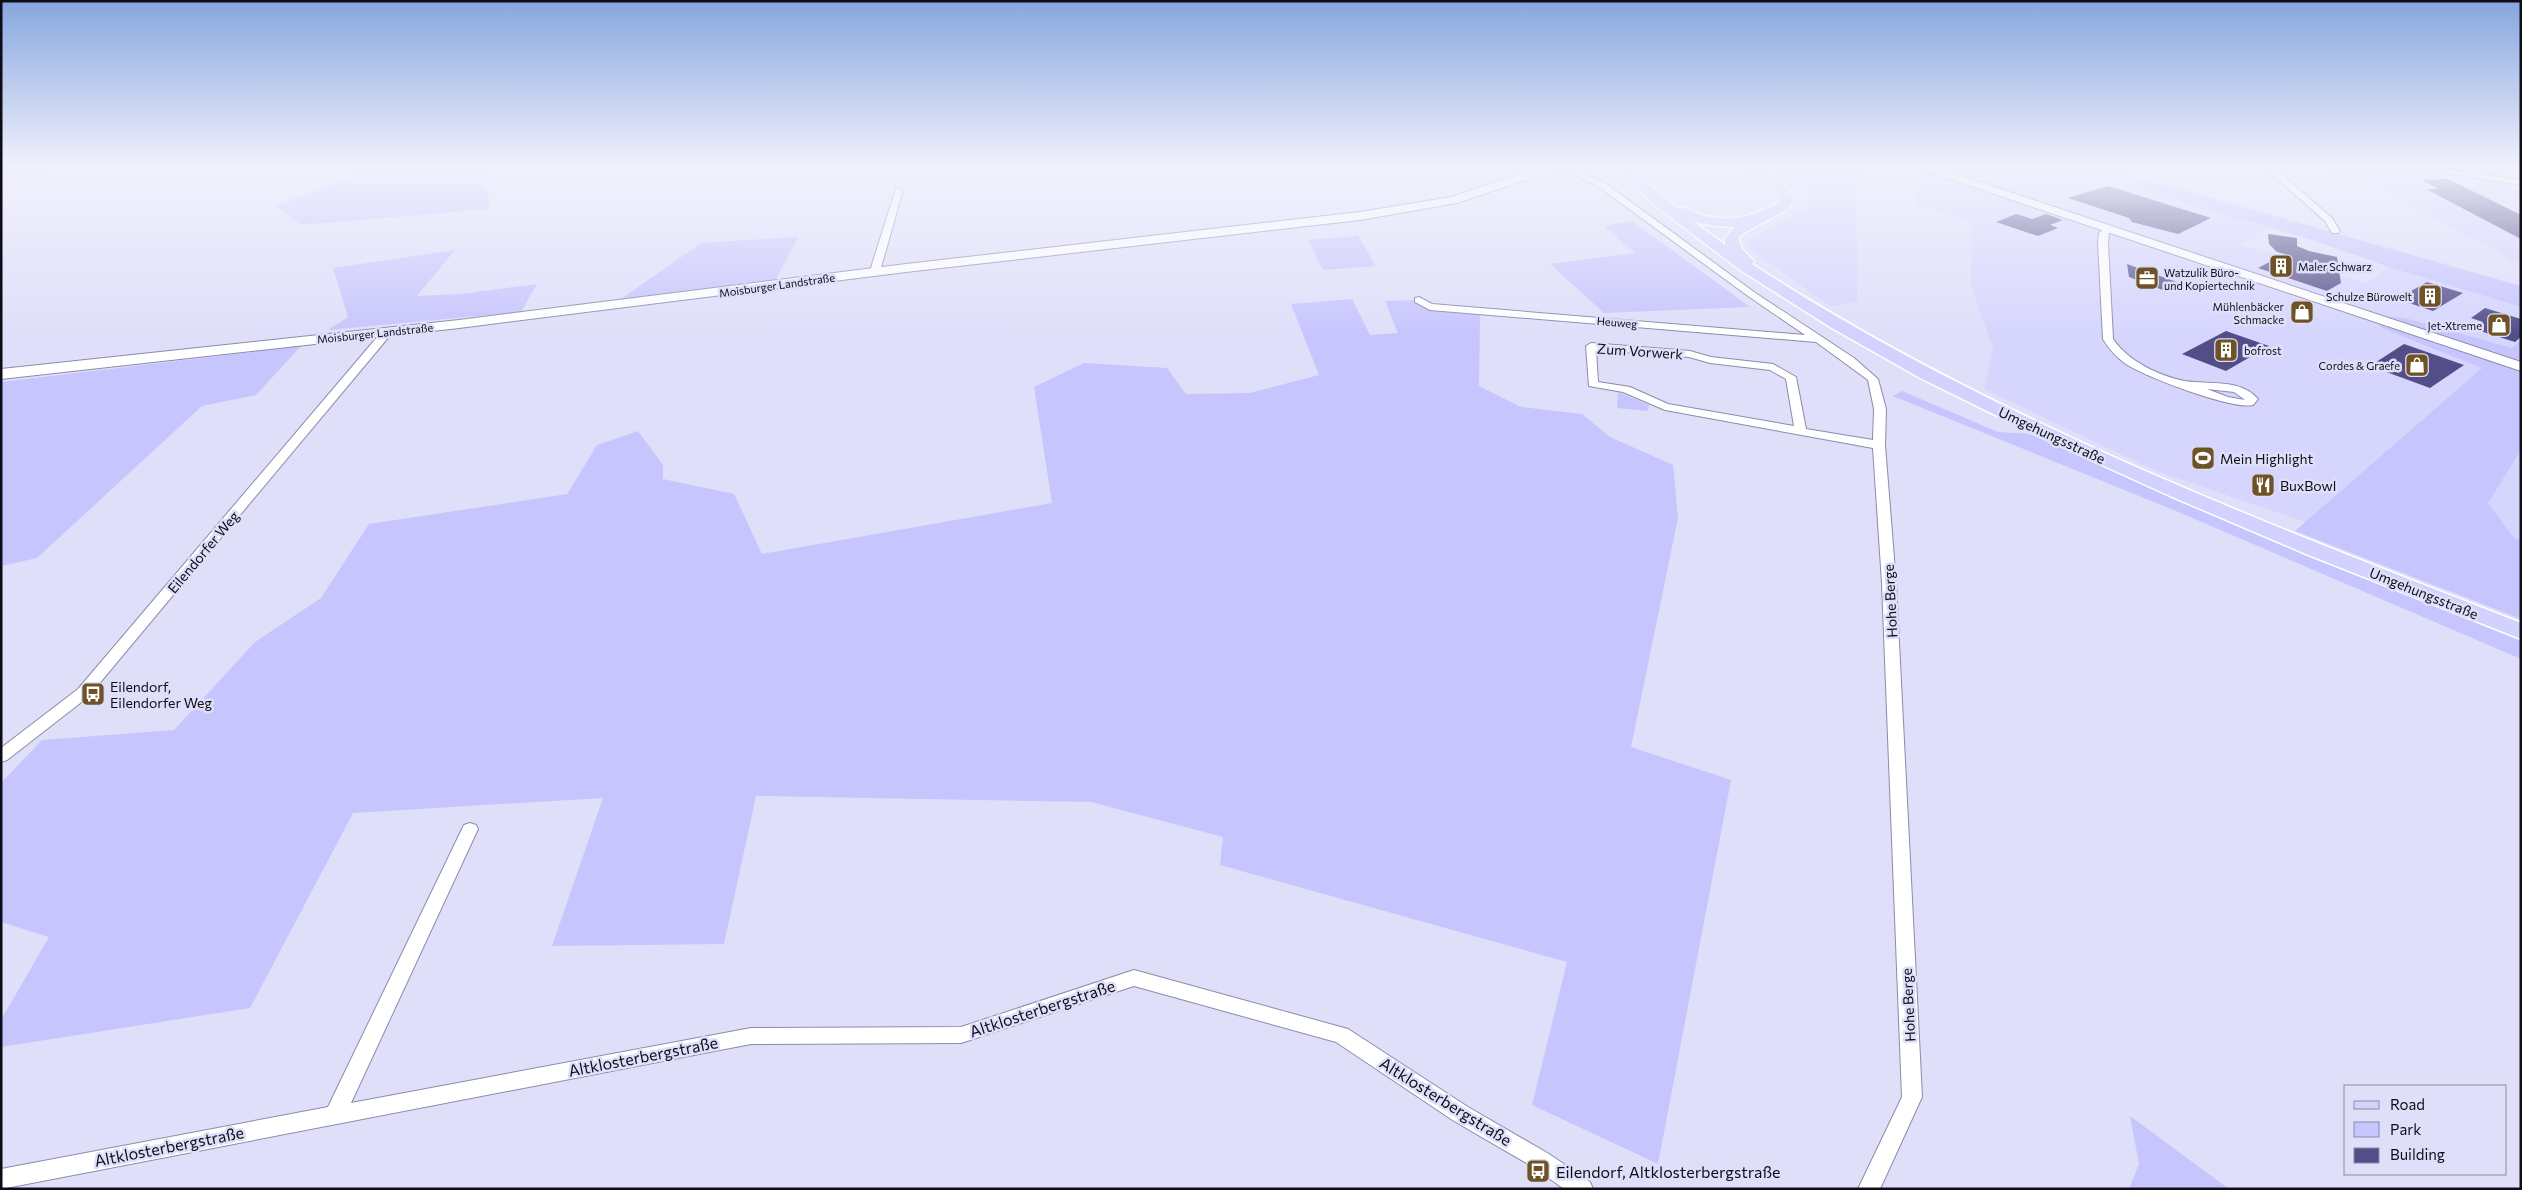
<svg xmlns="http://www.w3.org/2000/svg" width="2522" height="1190" viewBox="0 0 2522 1190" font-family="Commissioner,sans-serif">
<rect width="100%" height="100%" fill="#dfdffa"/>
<!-- built -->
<g fill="#d6d5fe">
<path d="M1764,168H1849L1867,177L1857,193V302L1830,306L1751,250L1748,244L1751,239L1808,207V197L1797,185Z"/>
<path d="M1926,168H2068L2271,228L2241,244L2366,283L2389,267L2521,307V340L2512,348L2405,318L2378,324L2383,328L2483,367L2306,522L2156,471L1984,389L1993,348L1971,285L1972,221L1916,205L1922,170Z"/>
<path d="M2354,175L2454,177L2521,187V265Z"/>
<path d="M2521,450V540L2514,538L2488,503Z"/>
</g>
<!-- green -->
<g fill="#c7c5fd">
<path d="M1,168H51L1,179Z"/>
<path d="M373,168H482L490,202L488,209L302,225L275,206Z"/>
<path d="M2068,168H2107L2521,286V307L2389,267L2315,241Z"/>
<path d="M1632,221L1750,307L1604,313L1550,264L1635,253L1604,226Z"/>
<path d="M1358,236L1376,266L1323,270L1308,240Z"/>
<path d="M798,237L775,281L621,299L701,243Z"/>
<path d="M455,250L417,296L461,294L537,284L521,312L328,330L348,317L333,268Z"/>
<path d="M1352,299L1370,335L1398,333L1385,301L1419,300L1430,307L1480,314L1479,386L1521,407L1582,414L1610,437L1673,465L1678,518L1631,747L1731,780L1658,1164L1532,1105L1567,962L1220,865L1223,837L1091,802L756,796L724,944L552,946L603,798L353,813L250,1008L1,1047V1020L49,937L1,922V783L42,740L174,730L255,642L321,598L369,524L567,494L597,445L638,431L663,465V479L734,494L762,554L1052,503L1034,387L1084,363L1167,368L1186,394L1250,393L1319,375L1291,304Z"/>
<path d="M2392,317L2405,318L2512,348L2521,340V450L2488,503L2514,538L2521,540V619L2295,531L2482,368L2382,328L2378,323Z"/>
<path d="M301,346L256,395L202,406L37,558L1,566V382Z"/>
<path d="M1902,391L1998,432L2034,434L2521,638V659L2176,511L1893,396Z"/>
<path d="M1618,392L1649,405L1648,411L1617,408Z"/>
<path d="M2130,1116L2229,1189H2129L2139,1164Z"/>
</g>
<!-- building -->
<g fill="#534e87">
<path d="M2448,179L2521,215V239L2426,189H2439L2421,180Z"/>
<path d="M2108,186L2211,218L2178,234L2132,222L2129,218L2068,198Z"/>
<path d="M2016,214L2032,219L2046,214L2063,220L2050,225L2058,228L2038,236L1996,222Z"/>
<path d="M2268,234L2297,238V246L2309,251L2337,257L2341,283L2327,291L2258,268L2285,254L2277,252L2269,244Z"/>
<path d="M2127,264L2185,285L2168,292L2129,277Z"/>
<path d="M2427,282L2463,293L2433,311L2397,299Z"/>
<path d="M2485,308L2521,319V337L2515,342L2474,329L2483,322L2471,318Z"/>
<path d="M2226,331L2269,346L2226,371L2182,354Z"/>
<path d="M2404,344L2464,365L2430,388L2370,366Z"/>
</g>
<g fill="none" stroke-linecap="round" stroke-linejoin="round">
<!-- minor casing -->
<g stroke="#8c8baa" stroke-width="2">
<g id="minor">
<path d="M1560,168H1570L1605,183L1754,292L1854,358L1878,379L1886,409L1885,445L1896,583L1922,1097L1880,1189H1858L1902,1097L1882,583L1873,448L1665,410L1623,392L1589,386L1586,346L1591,343L1690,351L1711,357L1773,364L1796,377L1806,429L1873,440L1874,409L1868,380L1816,342L1430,310L1415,302V298L1419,297L1432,304L1805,335L1748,296L1599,187ZM1596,350L1689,357L1710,363L1770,370L1786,379L1794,426L1668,404L1630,387L1598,382Z"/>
<path d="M2265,168H2274L2332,218L2340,231L2338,233H2332L2325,221Z"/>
<path d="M2331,168L2453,170L2521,180V185L2453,174L2335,170Z"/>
<path d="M896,188L903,190L880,271L872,273L870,271Z"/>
<path d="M2108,225L2113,228L2109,233L2108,243L2113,339C2128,361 2159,376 2185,381C2209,385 2240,378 2258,399L2253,405C2233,410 2145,377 2126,364C2116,357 2109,349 2103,339L2098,243L2099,233ZM2207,389L2234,392L2245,400L2228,397Z"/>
<path d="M388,328L392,329V333L88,697L7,760L1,762V748L78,689L384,329Z"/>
<path d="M470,823L476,825L478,829L351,1103L751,1028L961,1027L1134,970L1348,1029L1468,1107L1549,1154L1590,1182L1593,1189H1564L1535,1168L1454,1121L1336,1042L1134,986L961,1043L751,1044L1,1189V1169L328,1107L462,829L464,825Z"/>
</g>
</g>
<!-- tertiary casing -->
<g stroke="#8c8baa" stroke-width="2">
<path id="tertiary" d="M1922,168H1937L2521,362V371L1923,170Z"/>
</g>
<!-- secondary casing -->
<g stroke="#8c8baa" stroke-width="2">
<path id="secondary" d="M1537,168H1554L1552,171L1457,203L1360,220L906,272L459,328L1,379V369L459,320L906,264L1360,212L1451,197Z"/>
</g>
<!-- primary casing -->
<g stroke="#fff" stroke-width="3">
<path id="primary" d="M1615,168H1630L1676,208C1685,205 1693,213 1702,215C1730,223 1754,216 1778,203L1780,200C1773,180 1751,182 1739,168C1762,167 1785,177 1794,200L1788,209L1742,234L1739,238L1742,249L1754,261L1752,264C1990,419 2258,520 2521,623V639L2306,554L2170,496L2036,435L1922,379L1830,327L1740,270L1656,206ZM1694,222L1716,226L1734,227L1725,238V245Z"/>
</g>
<!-- minor -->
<use href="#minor" fill="#fff" fill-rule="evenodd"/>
<!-- tertiary -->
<use href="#tertiary" fill="#fff" fill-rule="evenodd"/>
<!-- secondary -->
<use href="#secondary" fill="#fff" fill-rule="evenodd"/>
<!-- primary -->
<use href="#primary" fill="#d3d1fe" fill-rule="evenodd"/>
</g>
<!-- sky -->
<linearGradient id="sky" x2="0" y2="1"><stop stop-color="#86a6de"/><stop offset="0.5" stop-color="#f1f1fd"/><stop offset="1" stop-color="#f1f1fd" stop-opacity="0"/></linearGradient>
<rect width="2522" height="334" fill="url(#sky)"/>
<!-- icons -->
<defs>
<g id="building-square" transform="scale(1.25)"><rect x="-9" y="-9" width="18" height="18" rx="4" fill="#6f5225" stroke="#dfdffa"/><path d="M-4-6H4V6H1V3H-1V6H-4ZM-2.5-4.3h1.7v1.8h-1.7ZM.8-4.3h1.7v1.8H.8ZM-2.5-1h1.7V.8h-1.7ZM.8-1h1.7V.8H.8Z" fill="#fff"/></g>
<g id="office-square" transform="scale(1.25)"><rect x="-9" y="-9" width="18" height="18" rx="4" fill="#6f5225" stroke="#dfdffa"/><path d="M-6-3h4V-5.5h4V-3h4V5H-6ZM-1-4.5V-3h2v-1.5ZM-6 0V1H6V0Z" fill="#fff"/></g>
<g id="shop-square" transform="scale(1.25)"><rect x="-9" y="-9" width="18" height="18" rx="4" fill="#6f5225" stroke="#dfdffa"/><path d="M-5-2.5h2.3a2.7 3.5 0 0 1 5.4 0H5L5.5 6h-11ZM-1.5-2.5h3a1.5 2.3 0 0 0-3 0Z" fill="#fff"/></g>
<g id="stadium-square" transform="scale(1.25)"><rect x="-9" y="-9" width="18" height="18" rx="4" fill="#6f5225" stroke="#dfdffa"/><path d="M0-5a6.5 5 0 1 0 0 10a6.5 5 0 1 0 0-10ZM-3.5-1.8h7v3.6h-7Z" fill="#fff"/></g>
<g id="restaurant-square" transform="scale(1.25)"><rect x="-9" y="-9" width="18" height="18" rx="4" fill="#6f5225" stroke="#dfdffa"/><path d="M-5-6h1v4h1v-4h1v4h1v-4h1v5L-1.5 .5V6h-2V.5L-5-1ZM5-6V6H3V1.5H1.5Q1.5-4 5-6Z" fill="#fff"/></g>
<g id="bus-square" transform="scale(1.25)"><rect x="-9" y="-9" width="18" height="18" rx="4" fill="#6f5225" stroke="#dfdffa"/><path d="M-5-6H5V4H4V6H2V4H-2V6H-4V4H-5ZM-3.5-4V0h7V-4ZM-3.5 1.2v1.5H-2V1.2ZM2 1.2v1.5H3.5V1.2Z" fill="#fff"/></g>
</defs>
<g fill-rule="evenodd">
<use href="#building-square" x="2281" y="266"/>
<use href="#office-square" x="2147" y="278"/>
<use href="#building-square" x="2430" y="296"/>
<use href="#shop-square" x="2302" y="312"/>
<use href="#shop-square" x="2499" y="325"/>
<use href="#building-square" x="2226" y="350"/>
<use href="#shop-square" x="2417" y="365"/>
<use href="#stadium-square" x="2203" y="458"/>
<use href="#restaurant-square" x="2263" y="485"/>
<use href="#bus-square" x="93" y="694"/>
<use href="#bus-square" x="1538" y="1171"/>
</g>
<g text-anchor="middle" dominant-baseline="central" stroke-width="5" stroke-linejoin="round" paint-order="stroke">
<!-- far-poi labels -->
<g font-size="11" fill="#0d0c17" stroke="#dfdffa" text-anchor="end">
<text x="2298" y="266" text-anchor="start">Maler Schwarz</text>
<text x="2164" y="272" text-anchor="start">Watzulik Büro-<tspan x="2164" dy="13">und Kopiertechnik</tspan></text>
<text x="2412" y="296">Schulze Bürowelt</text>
<text x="2284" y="306">Mühlenbäcker<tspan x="2284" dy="13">Schmacke</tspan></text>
<text x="2482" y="325">Jet-Xtreme</text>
<text x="2244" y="350" text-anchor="start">bofrost</text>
<text x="2400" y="365">Cordes &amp; Graefe</text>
</g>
<!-- far-street labels -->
<g font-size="11" fill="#0d0c17" stroke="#dfdffa">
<text transform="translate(777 285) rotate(-8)">Moisburger Landstraße</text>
<text transform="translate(1617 322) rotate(5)">Heuweg</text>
<text transform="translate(375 333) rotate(-6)">Moisburger Landstraße</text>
</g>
<!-- street labels -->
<g font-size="14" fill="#0d0c17" stroke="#dfdffa">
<text transform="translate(1640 351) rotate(4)">Zum Vorwerk</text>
<text transform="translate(2052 435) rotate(25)">Umgehungsstraße</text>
<text transform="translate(203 552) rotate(-50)">Eilendorfer Weg</text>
<text transform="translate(2424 593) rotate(22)">Umgehungsstraße</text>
<text transform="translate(1890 601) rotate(-93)">Hohe Berge</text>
<text transform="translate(1908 1005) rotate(-93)">Hohe Berge</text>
</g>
<!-- poi labels -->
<g font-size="14" fill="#0d0c17" stroke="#dfdffa" text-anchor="start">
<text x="2220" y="458">Mein Highlight</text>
<text x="2280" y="485">BuxBowl</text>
<text x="110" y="686">Eilendorf,<tspan x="110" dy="16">Eilendorfer Weg</tspan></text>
</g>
<!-- near-street labels -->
<g font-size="16" fill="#0d0c17" stroke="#dfdffa">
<text transform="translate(1042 1008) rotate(-18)">Altklosterbergstraße</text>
<text transform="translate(643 1056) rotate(-11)">Altklosterbergstraße</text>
<text transform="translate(1446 1101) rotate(32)">Altklosterbergstraße</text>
<text transform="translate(169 1146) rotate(-11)">Altklosterbergstraße</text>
</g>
<!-- near-poi labels -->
<g font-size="16" fill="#0d0c17" stroke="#dfdffa" text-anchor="start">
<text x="1556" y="1171">Eilendorf, Altklosterbergstraße</text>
</g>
</g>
<!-- border -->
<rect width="2522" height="1190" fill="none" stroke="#0d0c17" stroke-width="5"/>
<!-- legend -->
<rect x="2344" y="1085" width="162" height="90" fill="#dfdffa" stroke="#8b8b9f"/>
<rect x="2354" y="1101" width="25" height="8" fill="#d3d1fe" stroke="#8b8b9f"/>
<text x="2390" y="1110" font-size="15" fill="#0d0c17">Road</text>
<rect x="2354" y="1122" width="25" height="15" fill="#c7c5fd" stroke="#8b8b9f"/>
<text x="2390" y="1135" font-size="15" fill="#0d0c17">Park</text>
<rect x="2354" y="1148" width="25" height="15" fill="#534e87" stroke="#8b8b9f"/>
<text x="2390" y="1160" font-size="15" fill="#0d0c17">Building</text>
</svg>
